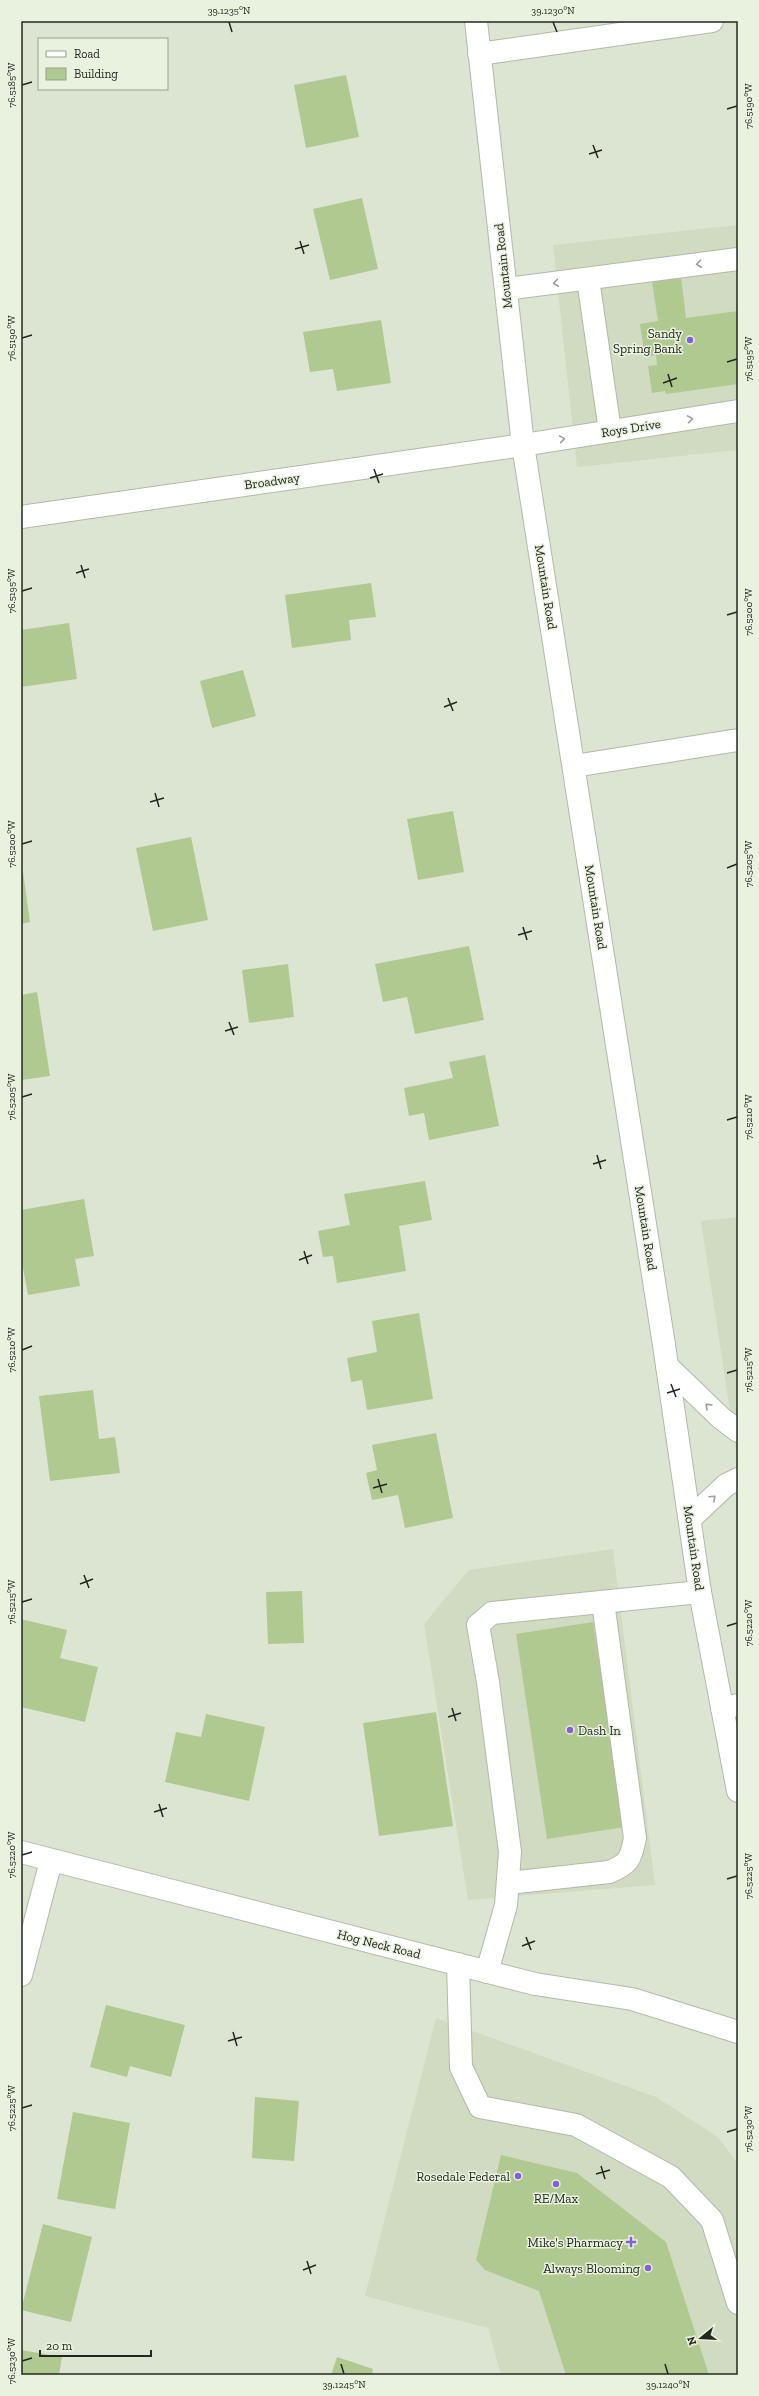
<svg xmlns="http://www.w3.org/2000/svg" width="759" height="2396" viewBox="0 0 759 2396" font-family="'Zilla Slab',serif">
<rect width="100%" height="100%" fill="#dce5d1"/>
<!-- built -->
<g fill="#d0dbc1">
<path d="M738,225V450L577,467L553,245Z"/>
<path d="M738,1217V1463L701,1221Z"/>
<path d="M613,1549L655,1885L468,1900L424,1624L469,1570Z"/>
<path d="M436,2018L656,2097L718,2137L738,2164V2375H501L488,2328L365,2296Z"/>
</g>
<!-- building -->
<g fill="#b0c991">
<path d="M346,75L359,137L306,148L294,85Z"/>
<path d="M362,198L378,269L330,280L313,209Z"/>
<path d="M681,277L686,318L738,311V384L666,394L665,391L652,393L648,366L657,365L656,355L645,357L640,324L658,321L652,281Z"/>
<path d="M381,320L391,383L337,391L333,369L310,372L303,332Z"/>
<path d="M371,583L376,617L349,620L351,640L292,648L285,595Z"/>
<path d="M69,623L77,679L21,687V630Z"/>
<path d="M243,670L256,716L212,728L200,681Z"/>
<path d="M453,811L464,872L418,880L407,819Z"/>
<path d="M191,837L208,920L153,931L136,848Z"/>
<path d="M21,872H23L30,922L21,924Z"/>
<path d="M469,946L484,1020L415,1034L407,997L383,1002L375,964Z"/>
<path d="M288,964L294,1017L249,1023L242,970Z"/>
<path d="M37,992L50,1076L21,1080V995Z"/>
<path d="M485,1055L499,1126L429,1140L424,1113L409,1116L404,1088L453,1078L449,1062Z"/>
<path d="M425,1181L432,1220L399,1226L406,1271L337,1283L333,1256L323,1257L318,1231L350,1225L344,1194Z"/>
<path d="M84,1199L94,1256L75,1259L80,1286L28,1295L21,1257V1210Z"/>
<path d="M419,1313L433,1399L367,1410L362,1380L351,1382L347,1358L377,1352L372,1321Z"/>
<path d="M93,1390L99,1439L115,1437L120,1473L50,1481L39,1396Z"/>
<path d="M436,1433L453,1518L405,1528L398,1495L372,1500L366,1473L377,1470L372,1445Z"/>
<path d="M302,1591L304,1643L268,1644L266,1592Z"/>
<path d="M21,1619L67,1630L60,1658L98,1667L85,1722L21,1707Z"/>
<path d="M593,1622L625,1827L547,1839L516,1634Z"/>
<path d="M436,1712L453,1826L379,1836L363,1723Z"/>
<path d="M206,1714L265,1727L249,1801L165,1782L176,1732L201,1737Z"/>
<path d="M106,2005L185,2025L171,2077L130,2066L127,2077L90,2067Z"/>
<path d="M255,2097L299,2101L294,2161L252,2158Z"/>
<path d="M73,2112L130,2123L115,2209L57,2199Z"/>
<path d="M501,2155L577,2173L666,2242L709,2375H566L539,2291L485,2270L476,2260Z"/>
<path d="M43,2224L92,2237L71,2322L21,2310Z"/>
<path d="M21,2350L62,2357L59,2375H21Z"/>
<path d="M337,2357L373,2369L372,2375H331Z"/>
</g>
<g fill="none" stroke-linecap="round" stroke-linejoin="round">
<!-- lane casing -->
<g stroke="#b1baa7" stroke-width="24">
<g id="lane">
<path d="M479,54L712,21"/>
<path d="M588,279L610,431"/>
<path d="M506,289L738,259"/>
<path d="M523,445L738,411"/>
<path d="M574,766L738,740"/>
<path d="M722,1708L738,1705"/>
<path d="M508,1883L609,1872C629,1864 631,1859 635,1838L603,1602"/>
<path d="M458,1964L461,2067L480,2107L576,2125L671,2177L712,2220L738,2303"/>
<path d="M487,1972L506,1905L510,1852L488,1682L478,1625L492,1613L700,1592"/>
</g>
</g>
<!-- street casing -->
<g stroke="#b1baa7" stroke-width="24">
<g id="street">
<path d="M21,517L523,445"/>
<path d="M667,1366L721,1418L738,1431"/>
<path d="M690,1519L726,1485L738,1479"/>
<path d="M21,1975L51,1861"/>
</g>
</g>
<!-- secondary casing -->
<g stroke="#b1baa7" stroke-width="24">
<g id="secondary">
<path d="M476,21L523,445L664,1345L700,1592L738,1791"/>
<path d="M21,1852L535,1984L632,1999L738,2032"/>
</g>
</g>
<!-- lane -->
<use href="#lane" stroke="#fff" stroke-width="22"/>
<!-- street -->
<use href="#street" stroke="#fff" stroke-width="22"/>
<!-- secondary -->
<use href="#secondary" stroke="#fff" stroke-width="22"/>
</g>
<!-- one-way arrows -->
<defs><path id="oneway-chevron" d="M-2-3.5L2.5 0L-2 3.5" fill="none" stroke-width="1.6" stroke-linecap="round" stroke-linejoin="round"/></defs>
<g stroke="#9c9e9b">
<use href="#oneway-chevron" transform="translate(699 264) rotate(173)"/>
<use href="#oneway-chevron" transform="translate(556 283) rotate(173)"/>
<use href="#oneway-chevron" transform="translate(690 419) rotate(-9)"/>
<use href="#oneway-chevron" transform="translate(562 439) rotate(-9)"/>
<use href="#oneway-chevron" transform="translate(708 1406) rotate(-136)"/>
<use href="#oneway-chevron" transform="translate(713 1498) rotate(-43)"/>
</g>
<!-- ticks -->
<path fill="none" stroke="#242720" stroke-width="1.5" d="M229,22L232,32M553,22L557,32M22,85L32,82M727,109L737,106M593,145L598,158M589,154L602,150M300,241L304,254M295,249L309,245M22,338L32,335M727,362L737,359M668,374L672,387M663,383L677,378M374,469L379,483M370,478L383,474M81,565L85,578M76,573L89,569M22,591L32,588M727,615L737,612M448,698L453,711M444,707L457,702M155,793L159,807M150,802L164,798M22,844L32,841M727,868L737,864M523,927L527,940M518,935L532,931M229,1022L234,1035M225,1031L238,1027M22,1097L32,1094M727,1120L737,1117M597,1155L601,1169M593,1164L606,1160M304,1251L308,1264M299,1260L312,1255M22,1350L32,1346M727,1373L737,1370M671,1384L676,1397M667,1393L680,1389M378,1479L382,1493M373,1488L387,1484M84,1575L89,1588M80,1584L93,1579M22,1602L32,1599M727,1626L737,1623M452,1708L456,1721M448,1717L461,1713M159,1804L163,1817M154,1812L167,1808M22,1855L32,1852M727,1879L737,1876M526,1937L531,1950M522,1946L535,1941M233,2032L237,2046M228,2041L242,2037M22,2108L32,2105M727,2132L737,2129M601,2166L605,2179M596,2174L610,2170M307,2261L311,2274M303,2270L316,2265M22,2361L32,2358M341,2364L344,2374M665,2364L668,2374"/>
<!-- markers -->
<g fill="#8160da" stroke="#e9f2de" stroke-width="1.5">
<circle cx="690" cy="340" r="4"/>
<circle cx="570" cy="1730" r="4"/>
<circle cx="518" cy="2176" r="4"/>
<circle cx="556" cy="2184" r="4"/>
<path d="M629 2236h4v4h4v4h-4v4h-4v-4h-4v-4h4z"/>
<circle cx="648" cy="2268" r="4"/>
</g>
<g text-anchor="middle" dominant-baseline="central" stroke-width="3" stroke-linejoin="round" paint-order="stroke">
<!-- street labels -->
<g font-size="13" fill="#242720" stroke="#e9f2de">
<text transform="translate(503 266) rotate(-96)">Mountain Road</text>
<text transform="translate(631 428) rotate(-9)">Roys Drive</text>
<text transform="translate(272 481) rotate(-8)">Broadway</text>
<text transform="translate(546 587) rotate(81)">Mountain Road</text>
<text transform="translate(596 907) rotate(81)">Mountain Road</text>
<text transform="translate(646 1228) rotate(81)">Mountain Road</text>
<text transform="translate(694 1548) rotate(82)">Mountain Road</text>
<text transform="translate(379 1944) rotate(14)">Hog Neck Road</text>
</g>
<!-- poi labels -->
<g font-size="13" fill="#242720" stroke="#e9f2de" text-anchor="end">
<text x="682" y="333">Sandy<tspan x="682" dy="15">Spring Bank</tspan></text>
<text x="578" y="1730" text-anchor="start">Dash In</text>
<text x="510" y="2176">Rosedale Federal</text>
<text x="556" y="2198" text-anchor="middle">RE/Max</text>
<text x="623" y="2242">Mike's Pharmacy</text>
<text x="640" y="2268">Always Blooming</text>
</g>
</g>
<!-- border -->
<rect width="759" height="2396" fill="none" stroke="#e9f2de" stroke-width="44"/>
<!-- legend -->
<rect x="38" y="38" width="130" height="52" fill="#e9f2de" stroke="#9aa192"/>
<rect x="46" y="51" width="20" height="6" fill="#ffffff" stroke="#9aa192"/>
<text x="74" y="58" font-size="12" fill="#242720">Road</text>
<rect x="46" y="68" width="20" height="12" fill="#b0c991" stroke="#9aa192"/>
<text x="74" y="78" font-size="12" fill="#242720">Building</text>
<!-- north arrow -->
<g transform="translate(701 2338) rotate(252)" stroke="#e9f2de" stroke-width="3" paint-order="stroke">
<path d="M0-3L7 15L0 10L-7 15Z" fill="#242720"/>
<text y="-6" font-size="11" font-weight="bold" text-anchor="middle" fill="#242720">N</text>
</g>
<!-- scale -->
<path d="M40 2350v6h111v-6" fill="none" stroke="#242720" stroke-width="2"/>
<text x="46" y="2350" font-size="12" fill="#242720" stroke="#e9f2de" stroke-width="3" paint-order="stroke">20 m</text>
<rect x="22" y="22" width="715" height="2352" fill="none" stroke="#242720" stroke-width="1.5"/>
<g font-size="10" text-anchor="middle" fill="#242720">
<text x="229" y="14">39.1235°N</text>
<text x="553" y="14">39.1230°N</text>
<text transform="translate(11 85) rotate(-90)" y="4">76.5185°W</text>
<text transform="translate(748 106) rotate(-90)" y="4">76.5190°W</text>
<text transform="translate(11 338) rotate(-90)" y="4">76.5190°W</text>
<text transform="translate(748 359) rotate(-90)" y="4">76.5195°W</text>
<text transform="translate(11 591) rotate(-90)" y="4">76.5195°W</text>
<text transform="translate(748 612) rotate(-90)" y="4">76.5200°W</text>
<text transform="translate(11 844) rotate(-90)" y="4">76.5200°W</text>
<text transform="translate(748 864) rotate(-90)" y="4">76.5205°W</text>
<text transform="translate(11 1097) rotate(-90)" y="4">76.5205°W</text>
<text transform="translate(748 1117) rotate(-90)" y="4">76.5210°W</text>
<text transform="translate(11 1350) rotate(-90)" y="4">76.5210°W</text>
<text transform="translate(748 1370) rotate(-90)" y="4">76.5215°W</text>
<text transform="translate(11 1602) rotate(-90)" y="4">76.5215°W</text>
<text transform="translate(748 1623) rotate(-90)" y="4">76.5220°W</text>
<text transform="translate(11 1855) rotate(-90)" y="4">76.5220°W</text>
<text transform="translate(748 1876) rotate(-90)" y="4">76.5225°W</text>
<text transform="translate(11 2108) rotate(-90)" y="4">76.5225°W</text>
<text transform="translate(748 2129) rotate(-90)" y="4">76.5230°W</text>
<text transform="translate(11 2361) rotate(-90)" y="4">76.5230°W</text>
<text x="344" y="2388">39.1245°N</text>
<text x="668" y="2388">39.1240°N</text>
</g>
</svg>
